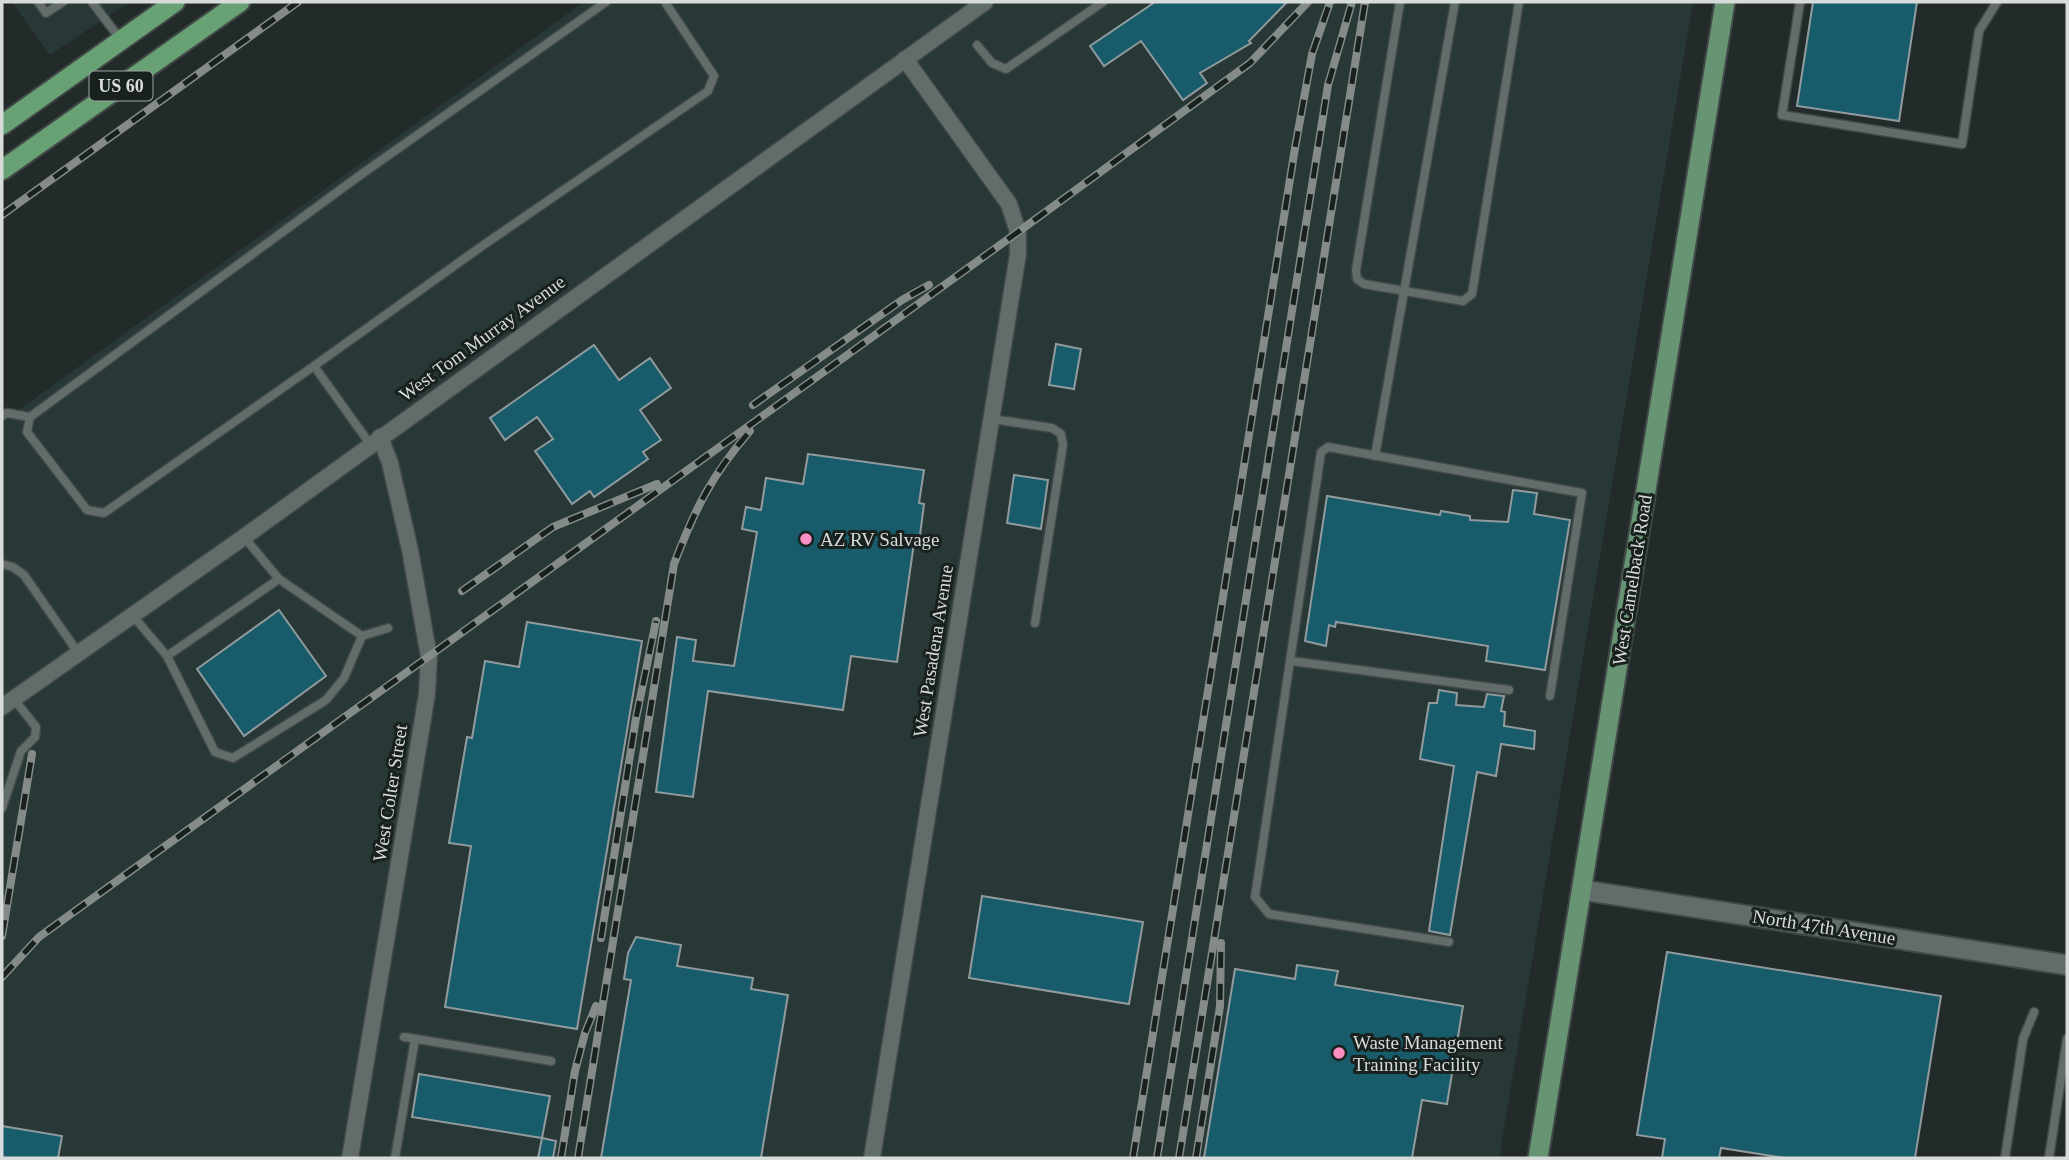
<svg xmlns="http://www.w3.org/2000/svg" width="2069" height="1160" viewBox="0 0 2069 1160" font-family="'Times New Roman',serif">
<rect width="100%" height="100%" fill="#222b29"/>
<!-- built -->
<g fill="#283836">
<path d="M12,2H129L50,55Z"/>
<path d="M584,2H1693L1499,1158H2V422Z"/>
</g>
<!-- building -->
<g fill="#185c6b" stroke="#919b9e" stroke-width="2">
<path d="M1155,2H1287L1249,41L1251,43L1200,73L1207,83L1183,100L1141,41L1104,66L1090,46Z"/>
<path d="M1813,2H1917L1899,121L1797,106Z"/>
<path d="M1056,344L1081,349L1074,389L1049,385Z"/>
<path d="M594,345L619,380L650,358L671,388L640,410L661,440L643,452L648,459L594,497L590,491L572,504L535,451L553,439L537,417L505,440L490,418Z"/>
<path d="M808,454L924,470L919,503L924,504L919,543H914L897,662L851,656L843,710L708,691L693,797L656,792L677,637L696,640L693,661L734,666L757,532L742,529L746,507L761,510L766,478L803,484Z"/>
<path d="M1014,475L1048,480L1041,529L1007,523Z"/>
<path d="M1513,490L1537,493L1534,514L1570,520L1545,670L1486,661L1488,646L1336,622L1335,627L1329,625L1326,646L1305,641L1327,496L1440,515L1441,511L1470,516V520L1508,522Z"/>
<path d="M279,610L326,676L244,736L197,669Z"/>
<path d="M527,622L642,641L577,1029L445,1007L471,846L449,843L467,737L472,738L485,661L519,667Z"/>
<path d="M1439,690L1457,693L1456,705L1484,707L1487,694L1504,696L1501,711L1505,712L1504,726L1535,731L1534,749L1501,744L1496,776L1477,772L1450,935L1429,931L1454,766L1420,759L1429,703H1437Z"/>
<path d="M982,896L1143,922L1129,1004L969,978Z"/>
<path d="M636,937L681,945L677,966L753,978L751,989L788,995L761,1158H601L631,980L624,979L628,953Z"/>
<path d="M1667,952L1941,996L1915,1158H1785L1721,1148L1719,1158H1662L1665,1139L1637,1135Z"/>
<path d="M1297,965L1338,971L1335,985L1463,1006L1447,1104L1422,1100L1412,1158H1204L1235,969L1295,979Z"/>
<path d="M419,1074L550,1096L542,1138L412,1117Z"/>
<path d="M2,1126L62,1136L58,1158H2Z"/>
<path d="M542,1138L556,1141L553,1158H538Z"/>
</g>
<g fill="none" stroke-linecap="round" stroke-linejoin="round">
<!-- service casing -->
<g stroke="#404746" stroke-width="11">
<g id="service">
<path d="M38,2L46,13L63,2"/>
<path d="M92,2L121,40"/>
<path d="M1400,2L1356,270L1357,279L1364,284L1463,301L1472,294L1519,2"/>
<path d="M1800,2L1782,115L1962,144L1979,31L1997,2"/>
<path d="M977,45L992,63L1006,69L1103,2"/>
<path d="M314,366L482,246L708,91L714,76L665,2"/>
<path d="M2,416L7,413L30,417"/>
<path d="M992,419L1052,428L1061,434L1063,445L1035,623"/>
<path d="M370,444L314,366L104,513L87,510L27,432L30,417L359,176L606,2"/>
<path d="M1375,456L1455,2"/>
<path d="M244,537L279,579"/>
<path d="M2,564L13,567L24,575L79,654"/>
<path d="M133,616L167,656L279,579L362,636L388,628"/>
<path d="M167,656L215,752L233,758L326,700L344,678L362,636"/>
<path d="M1292,661L1509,690"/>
<path d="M2,808L21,751L35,737L36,727L14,699"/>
<path d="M1449,942L1269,914L1255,897L1321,452L1328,447L1582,493L1550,696"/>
<path d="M404,1037L551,1061"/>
<path d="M395,1158L415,1039"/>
<path d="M2005,1158L2023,1039L2034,1012"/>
<path d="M2049,1158L2067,1039"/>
</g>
</g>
<!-- minor casing -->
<g stroke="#404746" stroke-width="19">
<g id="minor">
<path d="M2,707L244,537L985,2"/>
<path d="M350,1158L427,694L429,657L410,550L390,463L380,437"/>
<path d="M872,1158L1018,254V232L1009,204L905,59"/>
</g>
</g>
<!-- tertiary casing -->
<g stroke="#404746" stroke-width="23">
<path id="tertiary" d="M1582,890L2067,965"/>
</g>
<!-- primary casing -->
<g stroke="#404746" stroke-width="23">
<path id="primary" d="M1538,1158L1725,2"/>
</g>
<!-- trunk casing -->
<g stroke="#404746" stroke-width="23">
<g id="trunk">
<path d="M2,125L175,2"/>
<path d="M2,170L240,2"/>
</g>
</g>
<!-- service -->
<use href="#service" stroke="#626c6a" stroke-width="8"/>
<!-- minor -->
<use href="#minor" stroke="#626c6a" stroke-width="16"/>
<!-- tertiary -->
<use href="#tertiary" stroke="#626c6a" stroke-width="19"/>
<!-- primary -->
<use href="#primary" stroke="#679472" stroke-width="19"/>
<!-- trunk -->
<use href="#trunk" stroke="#68a174" stroke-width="19"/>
<!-- rail casing -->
<g stroke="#848b89" stroke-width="8">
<g id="rail">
<path d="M2,215L298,2"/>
<path d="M753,405L902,300L929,285"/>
<path d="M462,591L553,527L657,484"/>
<path d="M2,936L32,754"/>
<path d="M601,938L636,718L656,621"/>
<path d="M2,977L39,937L1018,232L1250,63L1308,2"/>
<path d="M561,1158L575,1071L585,1033L596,1006"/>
<path d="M578,1158L674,564C695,509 711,476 750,431"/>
<path d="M1133,1158L1295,148L1312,54L1330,2"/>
<path d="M1157,1158L1328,85L1352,2"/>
<path d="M1179,1158L1365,2"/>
<path d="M1196,1158L1220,1006L1221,943"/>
</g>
</g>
<!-- rail -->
<use href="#rail" stroke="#19211f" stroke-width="5" stroke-dasharray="16" stroke-linecap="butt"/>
</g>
<!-- markers -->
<g fill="#fc8fc3" stroke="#19211f" stroke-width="2.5">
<circle cx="806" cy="539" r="7"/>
<circle cx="1339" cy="1053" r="7"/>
</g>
<g text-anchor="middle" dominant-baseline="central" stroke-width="6" stroke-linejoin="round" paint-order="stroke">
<!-- shield labels -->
<rect fill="#19211f" stroke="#9ea4a3" stroke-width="2" x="89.5" y="71.5" width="63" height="29" rx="5"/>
<g font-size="18" font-weight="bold" fill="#d7dcdb">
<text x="121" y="86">US 60</text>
</g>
<!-- street labels -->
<g font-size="19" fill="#d7dcdb" stroke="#19211f">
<text transform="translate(482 338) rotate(-36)">West Tom Murray Avenue</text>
<text transform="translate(1632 580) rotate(-81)">West Camelback Road</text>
<text transform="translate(933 651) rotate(-81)">West Pasadena Avenue</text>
<text transform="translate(390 793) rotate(-81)">West Colter Street</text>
<text transform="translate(1824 927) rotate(9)">North 47th Avenue</text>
</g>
<!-- poi labels -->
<g font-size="19" fill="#d7dcdb" stroke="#19211f" text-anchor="start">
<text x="820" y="539">AZ RV Salvage</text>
<text x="1353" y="1042">Waste Management<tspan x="1353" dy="22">Training Facility</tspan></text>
</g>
</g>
<!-- border -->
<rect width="2069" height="1160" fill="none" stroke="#d7dcdb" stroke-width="7"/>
</svg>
